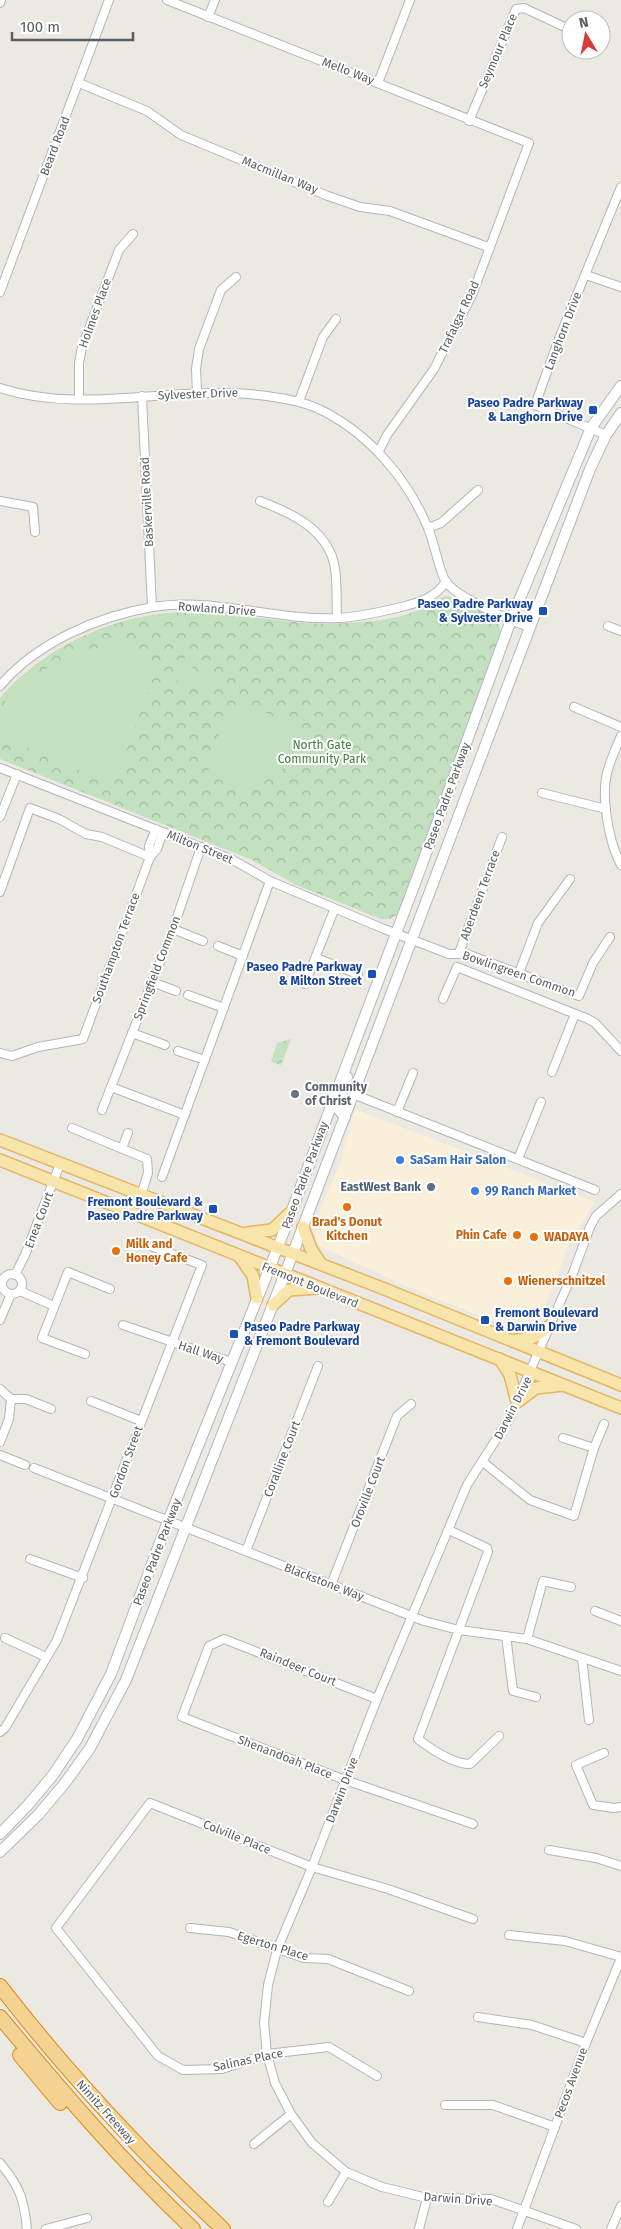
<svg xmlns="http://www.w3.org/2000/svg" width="621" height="2229" viewBox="0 0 621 2229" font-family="'Fira Sans',sans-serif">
<defs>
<pattern id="forest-crowns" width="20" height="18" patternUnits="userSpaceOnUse" patternTransform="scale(1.25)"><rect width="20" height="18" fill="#c3e1c0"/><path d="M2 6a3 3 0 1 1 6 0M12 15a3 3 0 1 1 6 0" fill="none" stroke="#a1ba9f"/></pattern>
</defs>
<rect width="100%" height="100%" fill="#ece9e2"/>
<!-- commercial -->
<path fill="#faf0d9" d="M355,1109L595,1202L570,1243L537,1326L533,1329L520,1332L406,1286L319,1246L315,1236L321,1206L340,1164Z"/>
<!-- forest -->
<g fill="url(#forest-crowns)">
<path d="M447,596L474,604L499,623L502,641L398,914L390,919H381L296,885L252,860L0,759V698C45,645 121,611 191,612C243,612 293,627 345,623C368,622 395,620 416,611C426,607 435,598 447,596Z"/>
<path d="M291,1039L281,1065L271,1062L277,1043Z"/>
</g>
<!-- garden -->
<g fill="#c3e1c0">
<path d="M117,643L133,646L151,656L155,672L116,780L109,783L3,738C0,733 0,727 0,720C0,677 83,651 117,643Z"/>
<path d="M190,657L197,686L180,690L173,662Z"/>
<path d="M209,674L214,695L204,698L198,677Z"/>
<path d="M244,702L299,729L302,735L300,752L295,760L267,780L235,786L211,776L208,768L227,708Z"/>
</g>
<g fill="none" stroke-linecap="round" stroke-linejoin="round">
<!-- minor casing -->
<g stroke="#b3b5b8" stroke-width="10">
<g id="minor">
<path d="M167,0L529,143L472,295L434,369L387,435L379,451"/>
<path d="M0,3L1,0"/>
<path d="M208,17L215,0"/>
<path d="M79,83L147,111L181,135L328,196L360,207L390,211L488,247"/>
<path d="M378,83L410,0"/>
<path d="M469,121L516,9L524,8L571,30"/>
<path d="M586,275L621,287"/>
<path d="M0,292L109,0"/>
<path d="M0,388C86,416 178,383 267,396C287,399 306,402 325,412C371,436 408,480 428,528C434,541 439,571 446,582C458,598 509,620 529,627"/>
<path d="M197,392L196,369L199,349L221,290L236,277"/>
<path d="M142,396L152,607"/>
<path d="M79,399V363L82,347L119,250L133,234"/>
<path d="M299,401L323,337L336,319"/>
<path d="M606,435L535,405L560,336L621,187"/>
<path d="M0,501L33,507L35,532"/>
<path d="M260,501C291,513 325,528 334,563C338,580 336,601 337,618"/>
<path d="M428,528L441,523L478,490"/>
<path d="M608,626L621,631"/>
<path d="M0,686C36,643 98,616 153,607C214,597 276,621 338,618C359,617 381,612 401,607C418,603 437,597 446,581"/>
<path d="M574,707L621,727"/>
<path d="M621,736C616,748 610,761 607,773C601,798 609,843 621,865"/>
<path d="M0,768L233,860L270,881L384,929L449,954H467L579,996L593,963L610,937"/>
<path d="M542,793L606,809"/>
<path d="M0,817L17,774"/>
<path d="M150,857L149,846L156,829"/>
<path d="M0,892L30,808L59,819L86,834L102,837L150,857"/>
<path d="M173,929L203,941"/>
<path d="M218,946L243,956"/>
<path d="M459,953L502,837"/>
<path d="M316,958L358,974"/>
<path d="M519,973L538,923L570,879"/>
<path d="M152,982L176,991"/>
<path d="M305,984L334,910"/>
<path d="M188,995L224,1008"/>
<path d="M443,999L457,967L588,1019L595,1023L621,1051"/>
<path d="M132,1033L165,1045"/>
<path d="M178,1051L205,1060"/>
<path d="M0,1053L12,1056L38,1047L83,1039L150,857L157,849L163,832"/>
<path d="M552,1072L575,1014"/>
<path d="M111,1087L185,1115"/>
<path d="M353,1094L595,1190"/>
<path d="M102,1110L173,929L201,847"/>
<path d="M397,1112L413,1073"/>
<path d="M72,1128L147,1159L148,1173L141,1195"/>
<path d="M122,1148L128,1133"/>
<path d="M518,1159L541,1102"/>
<path d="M162,1177L270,881"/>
<circle cx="12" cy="1284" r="10"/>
<path d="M15,1275L25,1255L60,1164"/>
<path d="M20,1291L54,1306"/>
<path d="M0,1320L11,1294"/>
<path d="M123,1325L231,1362"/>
<path d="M85,1354L42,1338L68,1272L110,1289"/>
<path d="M0,1389L11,1399"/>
<path d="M11,1399H26L51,1409"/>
<path d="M91,1401L141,1421"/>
<path d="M563,1438L594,1448"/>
<path d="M0,1442L9,1419L11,1399"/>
<path d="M0,1455L25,1465"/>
<path d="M483,1462L530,1500L574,1516L594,1448L604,1424"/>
<path d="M34,1468L424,1621L459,1630L527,1639L621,1671"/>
<path d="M449,1530L487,1548L488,1552L418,1739C431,1749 453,1764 470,1764L499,1736"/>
<path d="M246,1551L318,1366"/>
<path d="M30,1559L83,1578"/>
<path d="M331,1585L397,1416L411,1404"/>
<path d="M595,1611L621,1621"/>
<path d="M506,1636L513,1691L536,1697"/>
<path d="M5,1638L46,1657"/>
<path d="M527,1639L543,1581L571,1587"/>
<path d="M582,1658L589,1720"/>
<path d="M377,1699L224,1639L209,1646L182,1717L345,1780L473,1824"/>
<path d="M0,1732L5,1728L57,1640L202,1265L153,1247"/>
<path d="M604,1753L576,1765L593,1805L614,1808L621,1807"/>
<path d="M549,1850L596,1858L621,1866"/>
<path d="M190,1928L229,1932L304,1958L328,1959L409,1991"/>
<path d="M509,1935L565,1941L621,1957"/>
<path d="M478,2017L532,2025L586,2043"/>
<path d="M377,2076L329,2047L267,2054L222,2069L183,2070L158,2056L56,1928L150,1803L312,1867L388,1889L473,1919"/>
<path d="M445,2105H493L555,2127"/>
<path d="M254,2144L291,2114"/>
<path d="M0,2163C20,2187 24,2199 27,2229"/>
<path d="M328,2202L346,2172"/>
<path d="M46,2229L87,2218"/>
<path d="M419,2229L427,2198"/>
<path d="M517,2229L586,2043L621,1958"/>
<path d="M576,2229L491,2199L427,2198L382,2187L346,2172L312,2143L291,2114L275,2083L267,2054L264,2023L268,1985L277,1950L312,1867L377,1699L467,1485L509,1419L573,1273L590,1227L596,1216L621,1194"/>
<path d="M611,2229L621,2206"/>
</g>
</g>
<!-- secondary casing -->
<g stroke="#b4b7bb" stroke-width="12">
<g id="secondary">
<path d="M345,1117L338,1109L347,1077"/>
<path d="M0,1834L28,1805L53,1775L77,1739L111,1674L168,1521L278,1247L417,878L511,620L591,428L621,386"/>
<path d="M0,1852L38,1815L65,1783L90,1748L126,1680L293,1253L590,469L606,435L621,413"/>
</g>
</g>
<!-- primary casing -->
<g stroke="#e4b563" stroke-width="14">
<g id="primary">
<path d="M0,1140L382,1288L621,1385"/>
<path d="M0,1160L621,1408"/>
<path d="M303,1227L311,1249L321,1264"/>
<path d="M247,1233L272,1230L290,1213"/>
<path d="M240,1257L253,1276L257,1298"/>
<path d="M273,1305L289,1290L316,1288"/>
<path d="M513,1341L534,1337L551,1325"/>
<path d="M500,1359L510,1375L517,1402L536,1388L563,1385"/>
</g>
</g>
<!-- motorway casing -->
<g stroke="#d98c14" stroke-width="16">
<g id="motorway">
<path d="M0,1986C68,2074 142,2153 223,2229"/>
<path d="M0,2017C62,2091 122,2162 193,2229"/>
<path d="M20,2055L60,2103"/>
</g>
</g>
<!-- minor -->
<use href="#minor" stroke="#fff" stroke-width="8"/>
<!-- secondary -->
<use href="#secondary" stroke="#fff" stroke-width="10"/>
<!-- primary -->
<use href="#primary" stroke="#f7e5ac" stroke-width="11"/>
<!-- motorway -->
<use href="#motorway" stroke="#f3d292" stroke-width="14"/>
</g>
<!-- markers -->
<g fill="#1a4fb4" stroke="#fff" stroke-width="2">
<rect x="588" y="405" width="10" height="10" rx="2.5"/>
<rect x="538" y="606" width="10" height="10" rx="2.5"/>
<rect x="367" y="969" width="10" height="10" rx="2.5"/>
<rect x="208" y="1204" width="10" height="10" rx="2.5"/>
<rect x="480" y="1315" width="10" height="10" rx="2.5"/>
<rect x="229" y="1329" width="10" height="10" rx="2.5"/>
</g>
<circle fill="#6b7280" stroke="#fff" stroke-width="2" cx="295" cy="1094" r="5"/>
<g fill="#3f7fe0" stroke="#fff" stroke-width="2">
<circle cx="400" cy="1160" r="5"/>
<circle cx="475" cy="1191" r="5"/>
</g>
<circle fill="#5c6f8a" stroke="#fff" stroke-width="2" cx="431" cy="1187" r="5"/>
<g fill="#e8710a" stroke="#fff" stroke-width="2">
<circle cx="347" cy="1207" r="5"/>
<circle cx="517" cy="1235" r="5"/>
<circle cx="534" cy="1237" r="5"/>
<circle cx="116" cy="1251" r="5"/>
<circle cx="508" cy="1281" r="5"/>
</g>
<g text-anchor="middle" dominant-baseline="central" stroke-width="4" stroke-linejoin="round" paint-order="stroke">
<!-- street labels -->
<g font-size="12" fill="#5a5e61" stroke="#fff">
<text transform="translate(498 51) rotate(-67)">Seymour Place</text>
<text transform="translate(348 71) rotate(21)">Mello Way</text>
<text transform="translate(55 146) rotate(-69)">Beard Road</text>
<text transform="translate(280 175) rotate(22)">Macmillan Way</text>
<text transform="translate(95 313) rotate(-70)">Holmes Place</text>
<text transform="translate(459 317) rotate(-65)">Trafalgar Road</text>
<text transform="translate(563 331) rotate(-69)">Langhorn Drive</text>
<text transform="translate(198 394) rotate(-2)">Sylvester Drive</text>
<text transform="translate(147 502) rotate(-93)">Baskerville Road</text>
<text transform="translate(217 609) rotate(4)">Rowland Drive</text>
<text transform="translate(447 796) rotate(-70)">Paseo Padre Parkway</text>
<text transform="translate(200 847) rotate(22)">Milton Street</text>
<text transform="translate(480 895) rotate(-70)">Aberdeen Terrace</text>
<text transform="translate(116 948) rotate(-70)">Southampton Terrace</text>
<text transform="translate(157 968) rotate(-69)">Springfield Common</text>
<text transform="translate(519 974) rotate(19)">Bowlingreen Common</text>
<text transform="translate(305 1175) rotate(-70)">Paseo Padre Parkway</text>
<text transform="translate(39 1220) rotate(-69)">Enea Court</text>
<text transform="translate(310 1285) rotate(22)">Fremont Boulevard</text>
<text transform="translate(201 1352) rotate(18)">Hall Way</text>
<text transform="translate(513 1408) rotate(-63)">Darwin Drive</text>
<text transform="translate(282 1459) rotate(-69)">Coralline Court</text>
<text transform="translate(126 1462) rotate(-70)">Gordon Street</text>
<text transform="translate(368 1492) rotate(-69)">Oroville Court</text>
<text transform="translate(157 1552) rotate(-69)">Paseo Padre Parkway</text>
<text transform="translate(324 1582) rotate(21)">Blackstone Way</text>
<text transform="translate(298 1667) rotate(22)">Raindeer Court</text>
<text transform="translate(285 1757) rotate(21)">Shenandoah Place</text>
<text transform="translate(342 1790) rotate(-69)">Darwin Drive</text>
<text transform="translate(237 1837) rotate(22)">Colville Place</text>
<text transform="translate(273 1946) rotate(17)">Egerton Place</text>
<text transform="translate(248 2060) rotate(-12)">Salinas Place</text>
<text transform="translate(571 2083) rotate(-70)">Pecos Avenue</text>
<text transform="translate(106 2112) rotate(48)">Nimitz Freeway</text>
<text transform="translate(458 2199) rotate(4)">Darwin Drive</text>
</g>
<!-- transit labels -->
<g font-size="12" font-weight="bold" fill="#164399" stroke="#fff" text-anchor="end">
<text x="583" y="403">Paseo Padre Parkway<tspan x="583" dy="14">&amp; Langhorn Drive</tspan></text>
<text x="533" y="604">Paseo Padre Parkway<tspan x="533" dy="14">&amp; Sylvester Drive</tspan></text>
<text x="362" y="967">Paseo Padre Parkway<tspan x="362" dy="14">&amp; Milton Street</tspan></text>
<text x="203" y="1202">Fremont Boulevard &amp;<tspan x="203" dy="14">Paseo Padre Parkway</tspan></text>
<text x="495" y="1313" text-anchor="start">Fremont Boulevard<tspan x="495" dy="14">&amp; Darwin Drive</tspan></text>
<text x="244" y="1327" text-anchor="start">Paseo Padre Parkway<tspan x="244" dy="14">&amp; Fremont Boulevard</tspan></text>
</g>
<!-- park labels -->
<g font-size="12" fill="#3e7f3c" stroke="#fff">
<text x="322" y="745">North Gate<tspan x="322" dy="14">Community Park</tspan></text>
</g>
<!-- worship labels -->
<g font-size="12" font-weight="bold" fill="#5b616d" stroke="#fff" text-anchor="start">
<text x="305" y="1087">Community<tspan x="305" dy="14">of Christ</tspan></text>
</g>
<!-- shop labels -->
<g font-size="12" font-weight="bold" fill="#366cbe" stroke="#fff" text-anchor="start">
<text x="410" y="1160">SaSam Hair Salon</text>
<text x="485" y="1191">99 Ranch Market</text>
</g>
<!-- service labels -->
<g font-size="12" font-weight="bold" fill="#4e5e75" stroke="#fff" text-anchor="end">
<text x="421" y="1187">EastWest Bank</text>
</g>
<!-- food labels -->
<g font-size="12" font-weight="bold" fill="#c56008" stroke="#fff" text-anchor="start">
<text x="347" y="1222" text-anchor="middle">Brad's Donut<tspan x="347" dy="14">Kitchen</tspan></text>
<text x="507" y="1235" text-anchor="end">Phin Cafe</text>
<text x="544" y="1237">WADAYA</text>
<text x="126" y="1244">Milk and<tspan x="126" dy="14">Honey Cafe</tspan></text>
<text x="518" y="1281">Wienerschnitzel</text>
</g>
</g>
<!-- north arrow -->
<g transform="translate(586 35) rotate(350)"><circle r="24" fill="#ffffff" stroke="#bdbfc0"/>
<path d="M0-4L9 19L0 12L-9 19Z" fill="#d93b3b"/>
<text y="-8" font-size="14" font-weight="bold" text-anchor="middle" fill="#5a5e61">N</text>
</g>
<!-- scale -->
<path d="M12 32v8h121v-8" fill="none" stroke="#5a5e61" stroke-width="2.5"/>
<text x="20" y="32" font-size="15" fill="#5a5e61" stroke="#ffffff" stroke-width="4" paint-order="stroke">100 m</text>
</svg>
